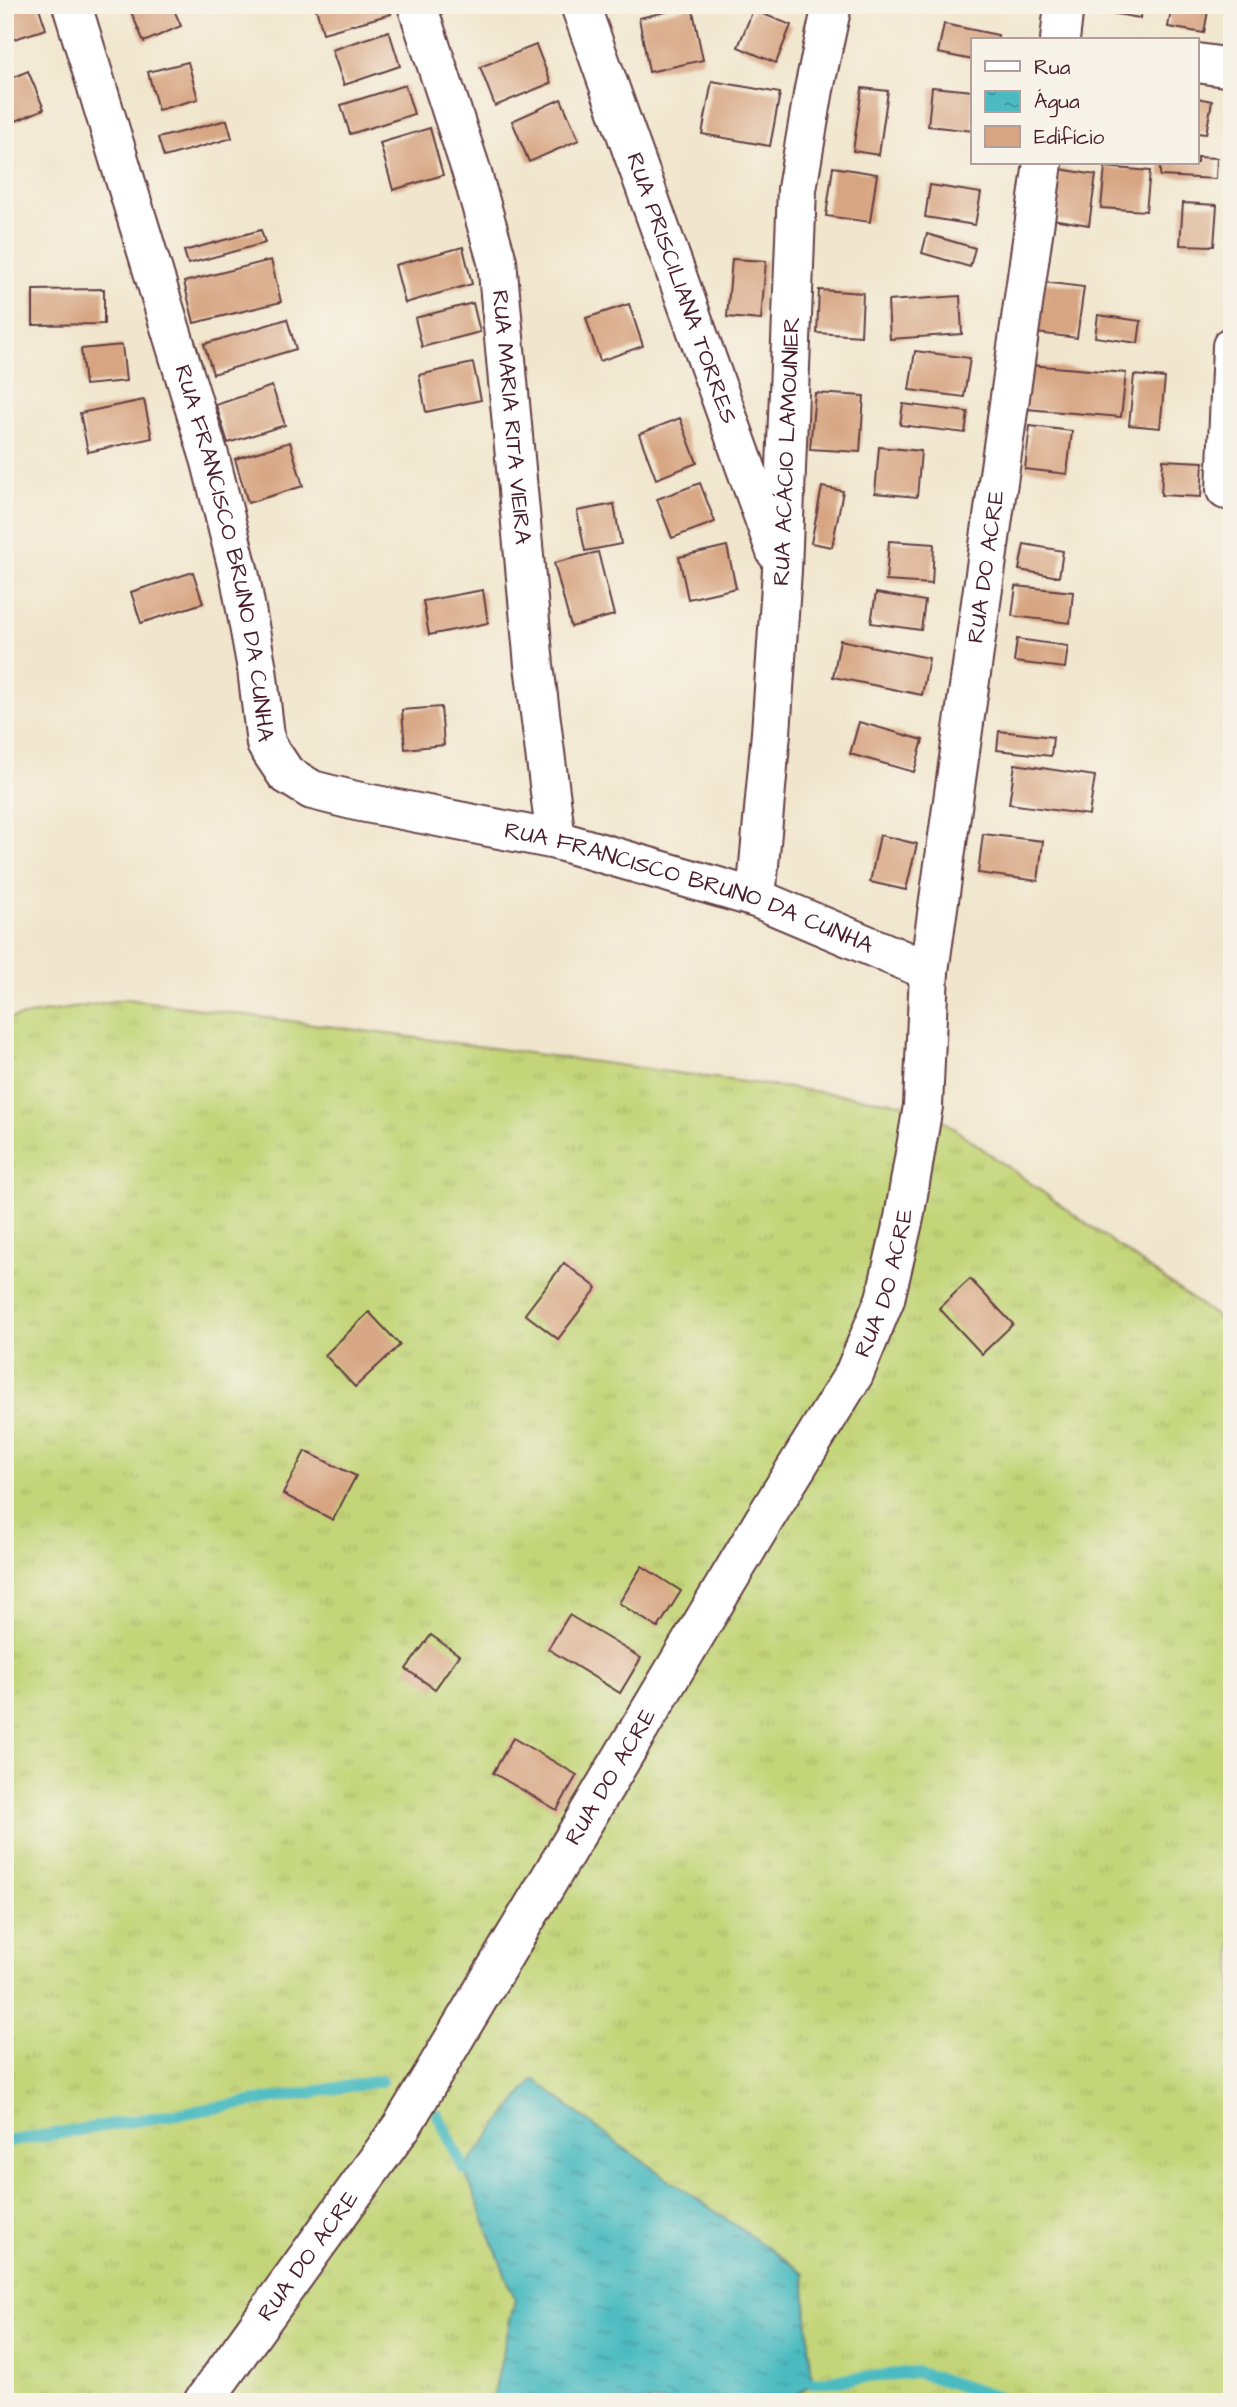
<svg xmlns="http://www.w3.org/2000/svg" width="1237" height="2407" viewBox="0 0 1237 2407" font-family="'Architects Daughter',sans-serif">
<defs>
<pattern id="grass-tufts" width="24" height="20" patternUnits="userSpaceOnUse" patternTransform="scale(1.75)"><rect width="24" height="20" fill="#c3d578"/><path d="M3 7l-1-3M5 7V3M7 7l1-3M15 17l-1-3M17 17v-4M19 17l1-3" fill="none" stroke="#a9b668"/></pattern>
<pattern id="water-ripples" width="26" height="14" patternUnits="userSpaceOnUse" patternTransform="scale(1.75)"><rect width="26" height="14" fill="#4cbbc1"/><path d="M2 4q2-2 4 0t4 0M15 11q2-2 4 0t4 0" fill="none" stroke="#41979d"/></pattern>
</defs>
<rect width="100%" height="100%" fill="#f7f3e8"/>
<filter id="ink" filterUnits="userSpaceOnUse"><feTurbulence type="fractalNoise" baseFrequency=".0143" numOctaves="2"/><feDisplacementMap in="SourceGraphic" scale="14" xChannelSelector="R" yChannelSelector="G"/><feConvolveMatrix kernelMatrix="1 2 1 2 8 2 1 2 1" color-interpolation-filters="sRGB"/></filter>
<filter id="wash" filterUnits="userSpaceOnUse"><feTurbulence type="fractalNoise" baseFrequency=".00686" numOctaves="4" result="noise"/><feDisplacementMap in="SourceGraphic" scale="28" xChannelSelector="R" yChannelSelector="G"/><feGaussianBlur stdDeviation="1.57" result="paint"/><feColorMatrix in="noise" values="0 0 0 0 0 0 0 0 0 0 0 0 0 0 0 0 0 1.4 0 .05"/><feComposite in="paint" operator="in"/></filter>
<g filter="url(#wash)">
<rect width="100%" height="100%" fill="#f1e6cd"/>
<!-- grass -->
<path fill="url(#grass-tufts)" stroke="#867a52" stroke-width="2" d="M127,999L923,1106L1232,1328V2402H5V1019Z"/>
<!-- water -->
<path fill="url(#water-ripples)" stroke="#4b6d76" stroke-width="2" d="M534,2079L618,2144L804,2273L812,2383L787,2402H492L515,2299L464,2169Z"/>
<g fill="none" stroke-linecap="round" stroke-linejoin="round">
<!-- stream -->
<g stroke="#4cbbc1" stroke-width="12">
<path d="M438,2115L464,2169"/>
<path d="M5,2142L381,2081"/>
<path d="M812,2383L916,2372L1013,2402"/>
</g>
</g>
<g id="blocks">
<!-- building -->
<g fill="#d7a582">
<path d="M5,5H38L46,29L5,42Z"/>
<path d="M128,5H172L181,26L144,42Z"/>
<path d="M315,5H388L391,14L323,33Z"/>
<path d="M1082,5H1142L1140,18L1081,8Z"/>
<path d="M1172,5H1209L1204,33L1168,27Z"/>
<path d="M692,6L703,60L649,72L639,18Z"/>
<path d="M753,10L791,25L776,63L738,47Z"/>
<path d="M944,24L998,35L997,40H973V60L938,53Z"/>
<path d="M389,31L400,66L344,85L332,50Z"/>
<path d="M536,45L551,83L495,106L480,67Z"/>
<path d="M188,62L198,99L158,110L148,72Z"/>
<path d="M28,71L44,109L7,125L5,81Z"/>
<path d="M712,81L780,93L770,146L702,134Z"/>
<path d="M405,85L414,114L350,134L341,105Z"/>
<path d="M932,87L973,91V131L928,126Z"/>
<path d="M862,88L888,91L879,155L853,151Z"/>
<path d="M1197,98L1212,101L1206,134L1197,133Z"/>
<path d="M561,99L579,140L529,162L512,121Z"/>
<path d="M227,120L232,138L164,157L158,138Z"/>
<path d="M430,128L443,175L393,190L380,143Z"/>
<path d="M1197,157L1217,158L1216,179L1160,176V163H1197Z"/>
<path d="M833,167L877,174L870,222L826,216Z"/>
<path d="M1105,167L1150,171L1146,211L1101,208Z"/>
<path d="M1060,169L1096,175L1089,225L1052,219Z"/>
<path d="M930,185L981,193L975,225L925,217Z"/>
<path d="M1183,203L1217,205L1214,246L1180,245Z"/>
<path d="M261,230L265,243L188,264L184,251Z"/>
<path d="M927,234L975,248L970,267L922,253Z"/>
<path d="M463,247L472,284L405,303L395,265Z"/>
<path d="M732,259L766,261L761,320L727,317Z"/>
<path d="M271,260L281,302L194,323L184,282Z"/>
<path d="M1043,282L1084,287L1077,338L1036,333Z"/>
<path d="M104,289V324L33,325V290Z"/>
<path d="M819,290L863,293L861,336L817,333Z"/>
<path d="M960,296L962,334L890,339L888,301Z"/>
<path d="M473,303L480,332L422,347L415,318Z"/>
<path d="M629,304L643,346L600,361L586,318Z"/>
<path d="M1098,315L1141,321L1138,343L1095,337Z"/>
<path d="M287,319L296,349L213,374L204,344Z"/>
<path d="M122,345L126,381L85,385L81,349Z"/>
<path d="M915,351L970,358L964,397L909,390Z"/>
<path d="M473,363L481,400L426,412L419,375Z"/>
<path d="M1029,365L1126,373L1121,417L1026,409Z"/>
<path d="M1134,375L1165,378L1160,428L1129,425Z"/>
<path d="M272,386L285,425L228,443L216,405Z"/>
<path d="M815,393L864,396L860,452L810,449Z"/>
<path d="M144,400L152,438L88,452L80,413Z"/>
<path d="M903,404L968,412L965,433L900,425Z"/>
<path d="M680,418L697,463L656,479L639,434Z"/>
<path d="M1030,426L1072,431L1067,474L1025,469Z"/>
<path d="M290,442L303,486L248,503L235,459Z"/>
<path d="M879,447L921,451L917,497L875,493Z"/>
<path d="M1163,460L1203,462L1201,497L1161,495Z"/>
<path d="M700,483L715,522L672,538L657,499Z"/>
<path d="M822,487L843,491L832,547L811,543Z"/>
<path d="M614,504L621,544L585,551L577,511Z"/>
<path d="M889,541L934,544L932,584L886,581Z"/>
<path d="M1024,544L1063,551L1059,577L1019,570Z"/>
<path d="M727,546L736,588L688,599L679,557Z"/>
<path d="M598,552L614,615L571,627L554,563Z"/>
<path d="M193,572L203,603L141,623L131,592Z"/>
<path d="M1016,586L1073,592L1070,623L1012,616Z"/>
<path d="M483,590L488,623L429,635L423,601Z"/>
<path d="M876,593L925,601L921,630L871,623Z"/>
<path d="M1017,639L1068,646L1065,668L1014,662Z"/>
<path d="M840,640L929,658L922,695L833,677Z"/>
<path d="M441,707L444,745L405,749L402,710Z"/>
<path d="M859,722L923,740L914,772L850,754Z"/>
<path d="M999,731L1053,737L1051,756L997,750Z"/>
<path d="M1015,764L1095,776L1089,815L1009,804Z"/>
<path d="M983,834L1043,841L1038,881L978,873Z"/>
<path d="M880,835L917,844L906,890L870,882Z"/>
<path d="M564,1263L597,1288L558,1339L525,1314Z"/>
<path d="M970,1279L1013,1324L982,1354L939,1308Z"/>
<path d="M369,1312L400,1345L355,1387L325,1355Z"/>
<path d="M305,1451L356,1476L333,1520L283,1494Z"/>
<path d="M642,1566L681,1591L658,1628L619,1603Z"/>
<path d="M569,1615L641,1658L620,1693L548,1649Z"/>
<path d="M431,1635L459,1655L435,1689L406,1669Z"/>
<path d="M513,1738L577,1775L557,1810L493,1773Z"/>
</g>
</g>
</g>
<g filter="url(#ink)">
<use href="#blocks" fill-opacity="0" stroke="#633d43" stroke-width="2"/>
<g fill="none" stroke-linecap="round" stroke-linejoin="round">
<!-- minor casing -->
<g stroke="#633d43" stroke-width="42">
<g id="minor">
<path id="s1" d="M72,5L211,462L240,577L257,669L266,744L286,774L312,790L356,801L556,840L756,898L929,971"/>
<path id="s2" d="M417,5L471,170L497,261L534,665L556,840"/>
<path id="s3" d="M580,5L776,552"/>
<path d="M1060,40L1064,5"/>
<path d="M1197,63L1232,68"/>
<path d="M1226,490L1232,346"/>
<path id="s4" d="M756,898L771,733L782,570L797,189L814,89L832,5"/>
<path id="s5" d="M203,2402L402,2126L764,1520L854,1374L885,1299L904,1218L923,1106L929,971L1043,163"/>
</g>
</g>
<!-- minor -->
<use href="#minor" stroke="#fff" stroke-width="38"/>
</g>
</g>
<g text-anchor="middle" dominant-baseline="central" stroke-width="7" stroke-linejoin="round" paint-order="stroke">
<!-- street labels -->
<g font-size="23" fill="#4a1f2b" stroke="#f7f3e8">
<text stroke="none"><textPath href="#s3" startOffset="301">RUA PRISCILIANA TORRES</textPath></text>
<text stroke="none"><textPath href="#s2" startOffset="425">RUA MARIA RITA VIEIRA</textPath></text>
<text stroke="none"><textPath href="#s4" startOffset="448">RUA ACÁCIO LAMOUNIER</textPath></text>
<text stroke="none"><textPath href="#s1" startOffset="570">RUA FRANCISCO BRUNO DA CUNHA</textPath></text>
<text stroke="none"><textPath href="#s5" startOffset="2039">RUA DO ACRE</textPath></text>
<text stroke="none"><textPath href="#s1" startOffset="1222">RUA FRANCISCO BRUNO DA CUNHA</textPath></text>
<text stroke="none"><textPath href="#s5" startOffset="1314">RUA DO ACRE</textPath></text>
<text stroke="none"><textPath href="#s5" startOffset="747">RUA DO ACRE</textPath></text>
<text stroke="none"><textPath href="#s5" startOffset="180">RUA DO ACRE</textPath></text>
</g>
</g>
<!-- margin -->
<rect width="1237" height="2407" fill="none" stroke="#f7f3e8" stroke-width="28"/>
<!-- legend -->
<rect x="971" y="38" width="228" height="126" fill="#f7f3e8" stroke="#b29e9c" stroke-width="2"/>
<rect x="985" y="61" width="35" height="10" fill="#ffffff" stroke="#b29e9c" stroke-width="2"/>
<text x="1034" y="74" font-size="21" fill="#4a1f2b">Rua</text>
<rect x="985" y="91" width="35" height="21" fill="url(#water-ripples)" stroke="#b29e9c" stroke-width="2"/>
<text x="1034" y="108" font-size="21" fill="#4a1f2b">Água</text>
<rect x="985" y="126" width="35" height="21" fill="#d7a582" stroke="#b29e9c" stroke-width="2"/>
<text x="1034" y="144" font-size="21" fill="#4a1f2b">Edifício</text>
</svg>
